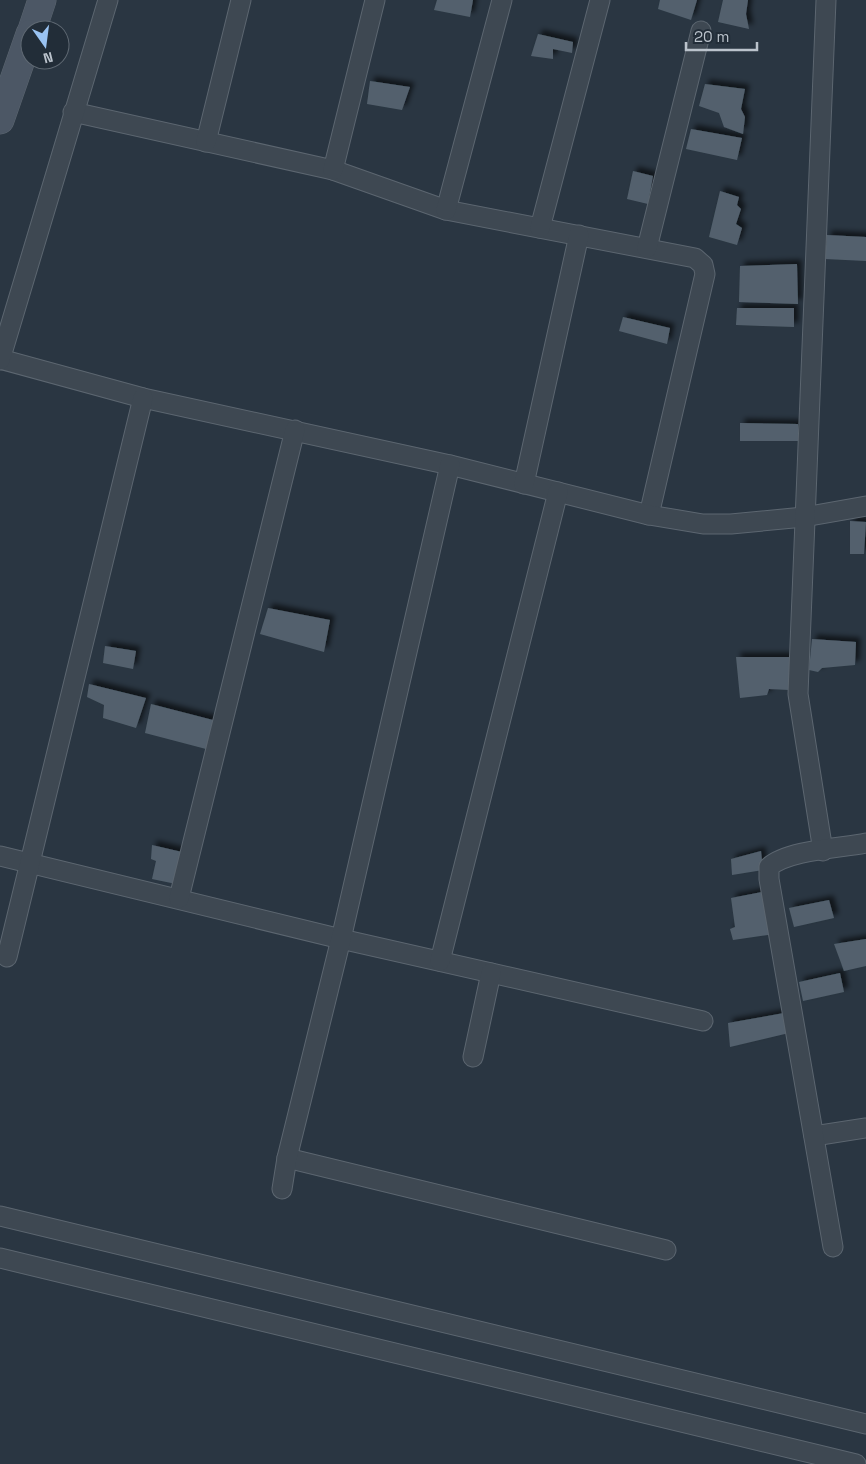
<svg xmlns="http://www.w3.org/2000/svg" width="866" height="1464" viewBox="0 0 866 1464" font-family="'Space Grotesk',sans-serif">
<defs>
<filter id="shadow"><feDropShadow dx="4.5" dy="-4.5" stdDeviation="2.5" flood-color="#0009"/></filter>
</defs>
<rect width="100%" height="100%" fill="#2a3642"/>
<!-- building -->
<g fill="#53616d" filter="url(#shadow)">
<path d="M437,0H473L470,17L434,10Z"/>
<path d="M660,0H697L691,20L658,9Z"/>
<path d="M723,0H748L746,14L749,29L718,22Z"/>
<path d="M538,34L573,42L572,53L553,49V59L531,56Z"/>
<path d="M370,81L410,87L402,110L367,104Z"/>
<path d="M705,84L745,89L741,109L745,117L743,134L724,127L719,113L699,106Z"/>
<path d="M691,129L742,138L737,160L686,149Z"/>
<path d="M633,171L653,176L648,204L627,199Z"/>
<path d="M720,191L739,197L737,205L741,209L736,224L742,228L737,245L709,237Z"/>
<path d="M827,235L866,237V261L825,259Z"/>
<path d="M797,264L798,304L739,302L740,266Z"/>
<path d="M737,308H794V327L736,325Z"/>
<path d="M623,317L670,328L667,344L619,331Z"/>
<path d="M740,423L798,424L799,441H740Z"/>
<path d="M850,521L866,522L864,554H850Z"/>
<path d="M268,608L330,620L324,652L260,634Z"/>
<path d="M812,639L856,642L855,665L822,668L818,672L809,670Z"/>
<path d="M105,646L136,651L133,669L103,663Z"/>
<path d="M736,657H793L789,690L769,689L767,695L740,698Z"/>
<path d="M89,684L146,698L136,728L103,718L104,705L87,697Z"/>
<path d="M151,704L213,720L206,749L145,733Z"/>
<path d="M152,845L182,852L176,884L152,879L156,861L151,859Z"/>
<path d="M761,851L763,870L732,875L731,859Z"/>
<path d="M767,891L775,934L733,940L730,929L735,927L731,898Z"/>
<path d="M829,900L834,918L794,927L789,908Z"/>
<path d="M866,939V966L844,971L834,944Z"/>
<path d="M840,973L844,992L803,1001L799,982Z"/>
<path d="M784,1013L789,1033L730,1047L728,1023Z"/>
</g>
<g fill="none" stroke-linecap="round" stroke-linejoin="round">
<!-- street casing -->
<g stroke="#5c6670" stroke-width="21">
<g id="street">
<path d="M73,112L333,170L446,210L695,258L703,265L705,274L649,515"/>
<path d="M206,142L241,0"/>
<path d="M333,170L375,0"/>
<path d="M446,210L502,0"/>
<path d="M540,228L600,0"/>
<path d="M647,248L701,31"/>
<path d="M0,359L143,398L450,465L649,515L703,524H731L804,517L866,506"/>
<path d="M0,360L108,0"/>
<path d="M524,484L579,235"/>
<path d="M823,851L798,694L826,0"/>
<path d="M0,856L341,939L703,1021"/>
<path d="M179,898L295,430"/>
<path d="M7,957L143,398"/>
<path d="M440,961L558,492"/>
<path d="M473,1057L491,973"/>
<path d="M814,1136L866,1128"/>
<path d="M287,1158L666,1250"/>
<path d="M282,1189L287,1158L341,939L450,465"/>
<path d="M0,1216L866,1424"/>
<path d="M833,1247L769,879V867C788,850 841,848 866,843"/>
<path d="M0,1258L856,1464"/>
</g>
</g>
<!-- secondary casing -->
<g stroke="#5c6670" stroke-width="29">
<g id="secondary">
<path d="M32,30L42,0"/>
<path d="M0,120L30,34"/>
</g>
</g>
<!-- street -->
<use href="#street" stroke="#3e4852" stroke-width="19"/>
<!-- secondary -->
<use href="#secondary" stroke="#4c5765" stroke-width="28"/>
</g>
<!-- north arrow -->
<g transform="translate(45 45) rotate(166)"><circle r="24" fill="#222d38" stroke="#5f6973"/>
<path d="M0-4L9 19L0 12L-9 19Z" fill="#9ac3f2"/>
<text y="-8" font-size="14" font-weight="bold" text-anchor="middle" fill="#bbc3cc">N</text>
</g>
<!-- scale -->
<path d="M686 42v8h71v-8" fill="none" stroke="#bbc3cc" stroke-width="2.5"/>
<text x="694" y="42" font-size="15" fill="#bbc3cc" stroke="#222d38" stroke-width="4" paint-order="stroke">20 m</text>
</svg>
